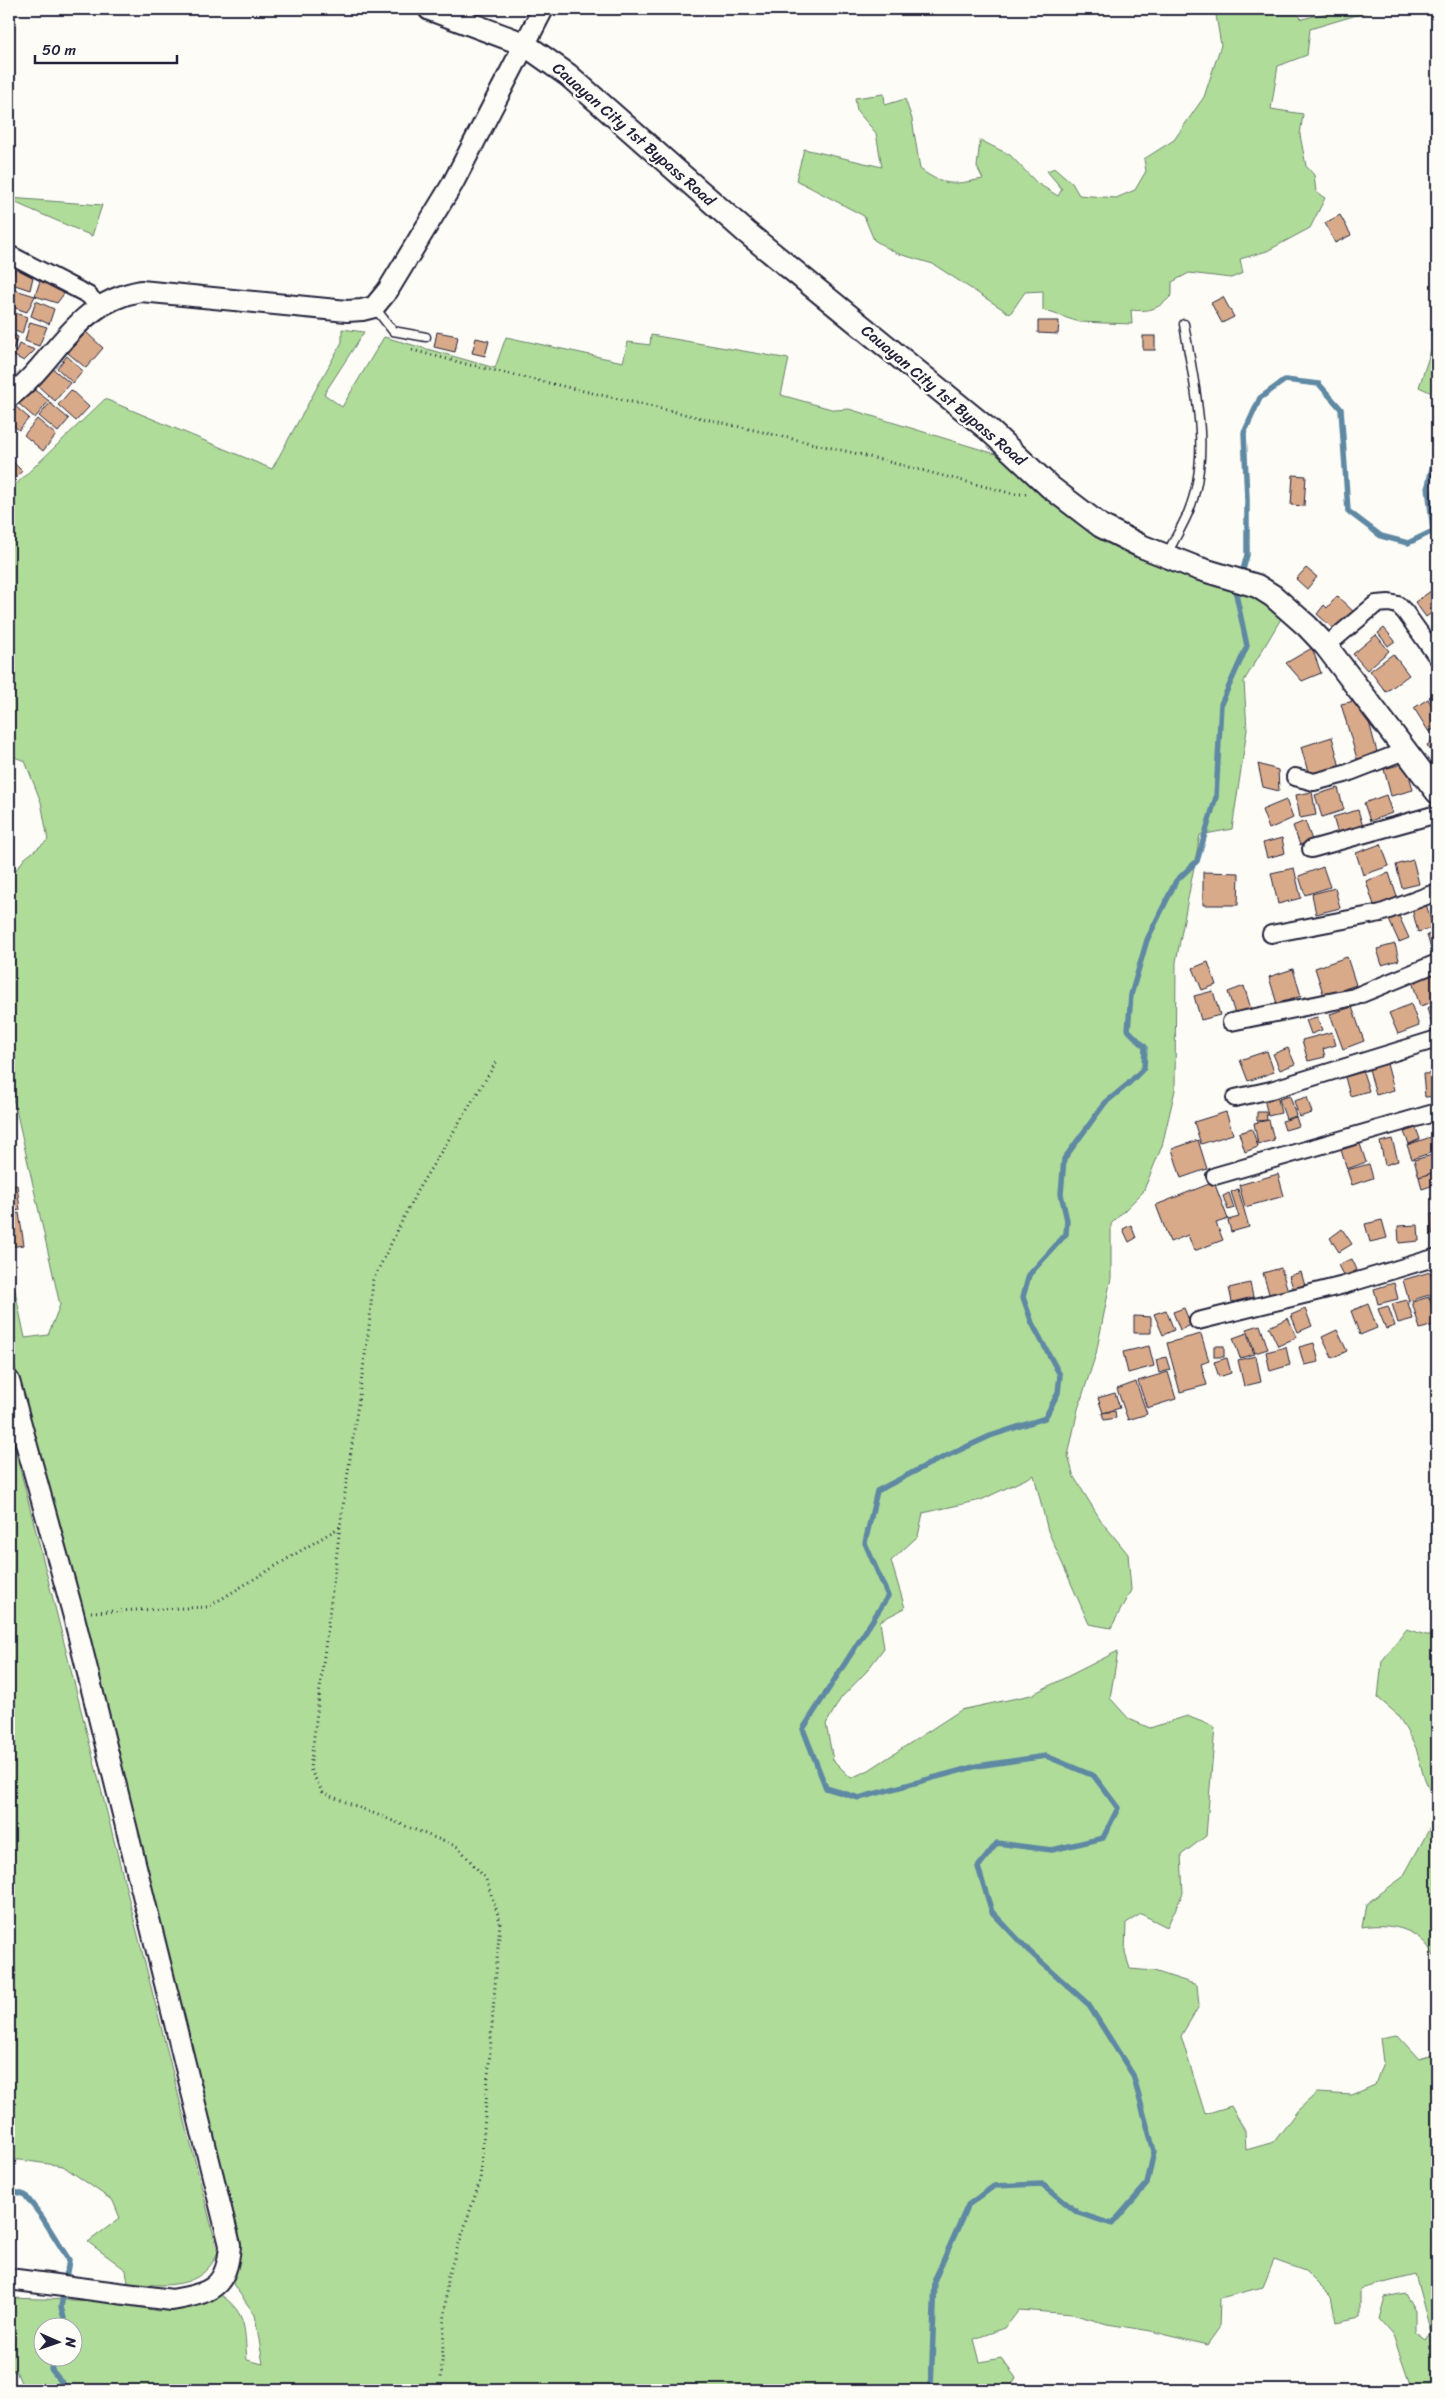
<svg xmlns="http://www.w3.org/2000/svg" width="1446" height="2399" viewBox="0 0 1446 2399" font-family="Sriracha,sans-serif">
<rect width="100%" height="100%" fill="#fdfcf7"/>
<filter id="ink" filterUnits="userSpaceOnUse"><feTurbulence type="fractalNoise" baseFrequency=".02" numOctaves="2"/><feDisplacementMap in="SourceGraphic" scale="10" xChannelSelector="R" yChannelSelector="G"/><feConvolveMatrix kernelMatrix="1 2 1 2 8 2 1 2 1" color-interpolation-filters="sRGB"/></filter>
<g filter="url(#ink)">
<!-- green -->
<g fill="#b0dc9a" stroke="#697f6a" fill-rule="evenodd">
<path d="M1215,9H1292L1302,19L1344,9H1377L1310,29L1307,55L1278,66L1271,109L1303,114L1300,135L1306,166L1314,175L1316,192L1325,198L1310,228L1267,251L1240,259L1243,273L1231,278L1189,273L1172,282V295C1159,309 1149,312 1131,310L1132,324L1079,322L1043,310V291L1025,292L1010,314L933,264L896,253L874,240L864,216L796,180L804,149L882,167L876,133L857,111L855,98L884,94L885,105L905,99L912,119L920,169C946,188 954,184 983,179L977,167L980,140L1010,155L1037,183L1058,196L1062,189L1047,171L1055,168L1072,183L1079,195L1116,198L1135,190L1146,171L1144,159L1174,140L1204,97L1221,45Z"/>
<path d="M9,198L102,205L92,236L9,200Z"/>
<path d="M342,329L364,332L324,394L342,407L384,337L495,368L506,337L623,362L628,342L650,345L651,335L789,359L781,395L835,410L849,409L1002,456L1098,538L1156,563L1222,585L1257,599L1282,617L1244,681L1247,730L1232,829L1200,835L1176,962L1175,1090L1162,1146L1143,1192L1111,1224V1278L1096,1354L1078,1409L1068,1456L1074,1477L1102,1522L1128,1554L1131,1590L1111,1628L1089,1624L1048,1531L1034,1475L981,1500L923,1513L918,1536L891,1561L905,1608L880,1621L884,1648L866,1672L841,1698L826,1724L833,1760L851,1778L869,1770L961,1710L1031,1695L1118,1651L1110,1698L1129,1719L1150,1728L1187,1716L1215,1727L1206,1836L1181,1855L1183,1893L1167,1927L1141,1914L1126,1923L1125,1953L1130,1969L1154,1971L1197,1985L1199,2006L1181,2036L1205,2114L1231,2106L1245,2131L1246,2150L1274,2142L1297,2111L1317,2093L1352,2095L1375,2085L1383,2062L1380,2038L1397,2035L1419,2059L1437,2054V2390H1412L1393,2335L1379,2319L1385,2297L1405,2293L1415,2311V2332L1426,2340L1431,2333L1415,2275L1360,2289V2317L1336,2322L1331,2297L1305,2271L1274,2260L1263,2287L1220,2298L1219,2328L1207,2345L1151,2331L1107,2324L1072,2314L1019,2310L1005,2328L974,2339L980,2362L1001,2358L1016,2378L1008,2390H24L16,2371L9,2370V2298L106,2301L158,2311L197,2305L221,2295C248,2314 244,2330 247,2360L263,2364L255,2315L233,2284L241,2242L9,1343V1286H14L25,1338L48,1335L60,1305L15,1105L9,1087V879L25,858L48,840L41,802L25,761L9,755V491L105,399L272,469L342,342ZM42,2326H72V2356H42Z"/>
<path d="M1437,332V393H1432L1419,387Z"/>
<path d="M9,1425L218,2252C202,2291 163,2286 128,2283L126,2270L88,2242L120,2218L113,2201L63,2166L20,2160H9Z"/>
<path d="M1406,1629L1426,1635H1437V1810L1423,1774L1416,1748L1398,1715L1378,1698L1382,1661Z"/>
<path d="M1437,1815V1963C1425,1930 1394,1922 1362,1927L1366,1904L1403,1877Z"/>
</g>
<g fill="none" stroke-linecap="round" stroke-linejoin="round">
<!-- stream -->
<g stroke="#5f89a3" stroke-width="5.5">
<path d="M1241,577L1247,555V499L1244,433L1260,398L1285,380L1319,384L1341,409L1348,511L1381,536L1408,543L1433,531L1428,486L1437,445"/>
<path d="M9,2190L25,2195L42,2217L69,2260L61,2307L66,2326"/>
<path d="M56,2356L51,2369L68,2390"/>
<path d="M931,2390L935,2279L968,2205L994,2186L1042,2184L1078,2213L1112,2224L1147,2184L1154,2151L1133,2075L1088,2004L1029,1951L992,1912L978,1867L997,1843L1052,1850L1103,1838L1118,1808L1094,1776L1046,1756L977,1766L859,1798L826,1788L803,1729L888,1596L865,1543L877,1491L927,1465L990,1436L1045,1418L1058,1393L1060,1375L1032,1323L1023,1297L1029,1275L1066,1234L1067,1220L1061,1194L1064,1159L1105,1103L1128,1084L1144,1068L1145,1047L1128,1030L1131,995L1147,940L1176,881L1197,861L1216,797L1221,704L1247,646L1236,594L1238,586"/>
</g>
</g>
<!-- building -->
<g fill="#d9aa8a" stroke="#22223b">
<path d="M1340,215L1351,235L1335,243L1325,223Z"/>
<path d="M15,268L33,277L30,290L9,283Z"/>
<path d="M40,281L66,291L57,303L35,296Z"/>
<path d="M12,289L35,296L27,312L9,306V297Z"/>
<path d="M1223,297L1234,317L1222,323L1211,303Z"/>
<path d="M36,301L54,309L49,324L31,316Z"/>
<path d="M9,311L27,317L22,334L9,328Z"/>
<path d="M1038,321H1059L1058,334L1038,333Z"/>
<path d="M30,322L47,327L39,346L25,341Z"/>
<path d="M86,332L103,348L86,368L68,353Z"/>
<path d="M437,332L458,336L455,352L434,347Z"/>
<path d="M9,333L18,337L11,354L9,353Z"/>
<rect x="1143" y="336" width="12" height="14"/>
<path d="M476,338L489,341L485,356L472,353Z"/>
<path d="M19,344L35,350L24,361L14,356Z"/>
<path d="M67,356L83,371L73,383L57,368Z"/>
<path d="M52,368L70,383L55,401L38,386Z"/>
<path d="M32,388L49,401L35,418L19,404Z"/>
<path d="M71,390L89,407L76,421L58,405Z"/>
<path d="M50,403L69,419L58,432L39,416Z"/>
<path d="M15,406L29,418L19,430L9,422V413Z"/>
<path d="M37,419L56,435L43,451L24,435Z"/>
<path d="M9,458L22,471L9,485Z"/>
<path d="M1293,475L1306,476L1304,506L1291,505Z"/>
<path d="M1306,568L1317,577L1307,589L1296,579Z"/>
<path d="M1431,591L1437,599V609L1426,617L1415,602Z"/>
<path d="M1337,596L1356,614L1339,634L1317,614L1324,605L1327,608Z"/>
<path d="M1384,628L1395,641L1388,646L1378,633Z"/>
<path d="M1376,635L1389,651L1367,670L1353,654Z"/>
<path d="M1312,648L1321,673L1302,681L1286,663Z"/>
<path d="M1393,654L1409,675L1386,692L1370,671Z"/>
<path d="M1437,692V711L1429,697Z"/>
<path d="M1363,699L1378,756L1358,762L1341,704Z"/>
<path d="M1428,699L1437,715V727L1429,732L1414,708Z"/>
<path d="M1332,737L1341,771L1310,779L1301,747Z"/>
<path d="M1437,737V760L1427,745Z"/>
<path d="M1406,763L1413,790L1391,796L1384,769Z"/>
<path d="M1258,764L1278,770L1279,791L1263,787Z"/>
<path d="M1338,788L1344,810L1322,817L1315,795Z"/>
<path d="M1312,792L1316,815L1300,818L1296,795Z"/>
<path d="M1386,795L1392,813L1370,821L1364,803Z"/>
<path d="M1286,800L1293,818L1269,829L1262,810Z"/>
<path d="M1358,810L1364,830L1339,837L1333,817Z"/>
<path d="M1305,821L1312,840L1300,845L1293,826Z"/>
<path d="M1282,838L1285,853L1267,858L1263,843Z"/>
<path d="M1381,844L1389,866L1363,875L1356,853Z"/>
<path d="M1413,860L1419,884L1402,888L1396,865Z"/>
<path d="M1323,867L1330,887L1305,895L1299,876Z"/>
<path d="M1294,868L1301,898L1278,904L1271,873Z"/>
<path d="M1203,872L1239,873L1238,905H1203Z"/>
<path d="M1389,873L1398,900L1375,908L1366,881Z"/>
<path d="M1335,888L1340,908L1316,914L1312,894Z"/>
<path d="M1425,900L1433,928L1418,932L1411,905Z"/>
<path d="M1399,916L1409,938L1399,942L1389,920Z"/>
<path d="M1437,932V954L1433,956L1427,935Z"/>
<path d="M1395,944L1399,960L1382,965L1377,949Z"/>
<path d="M1347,957L1356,985L1324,996L1315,968Z"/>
<path d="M1208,962L1216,985L1202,990L1193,968Z"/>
<path d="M1293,969L1301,996L1277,1004L1269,977Z"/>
<path d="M1437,972V1001L1420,1006L1412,981Z"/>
<path d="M1244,986L1251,1009L1235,1014L1228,992Z"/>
<path d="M1213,991L1220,1015L1201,1020L1194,996Z"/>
<path d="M1411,1004L1419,1026L1398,1034L1389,1013Z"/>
<path d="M1437,1004V1035L1435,1036L1427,1008Z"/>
<path d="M1352,1007L1364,1041L1343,1049L1330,1014Z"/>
<path d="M1317,1017L1322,1030L1311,1034L1306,1020Z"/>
<path d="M1332,1032L1336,1045L1323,1049L1325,1057L1308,1061L1302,1040Z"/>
<path d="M1288,1048L1295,1064L1280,1070L1273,1054Z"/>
<path d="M1267,1051L1274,1072L1248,1081L1240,1060Z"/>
<path d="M1387,1064L1394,1090L1376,1095L1369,1069Z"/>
<path d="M1363,1072L1369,1091L1350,1096L1345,1077Z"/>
<path d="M1437,1073V1096L1425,1097L1423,1074Z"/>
<path d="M1277,1095L1281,1113L1268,1116L1264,1098Z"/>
<path d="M1290,1096L1296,1116L1286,1119L1279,1099Z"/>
<path d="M1307,1097L1312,1113L1299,1117L1294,1101Z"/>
<path d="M1226,1112L1233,1134L1201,1144L1194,1122Z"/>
<path d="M1257,1112H1266L1267,1120L1257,1121Z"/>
<path d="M1296,1117L1299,1126L1285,1130L1282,1121Z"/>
<path d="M1269,1120L1274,1140L1258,1144L1254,1123Z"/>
<path d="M1416,1128L1420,1139L1409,1144L1404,1132Z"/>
<path d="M1252,1129L1258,1147L1245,1152L1239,1133Z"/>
<path d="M1431,1137L1436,1151L1412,1159L1407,1145Z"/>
<path d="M1392,1139L1398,1161L1385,1165L1380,1142Z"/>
<path d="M1198,1140L1207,1169L1181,1178L1172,1149Z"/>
<path d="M1360,1144L1366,1162L1347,1169L1341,1150Z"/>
<path d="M1432,1155L1436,1172L1419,1177L1414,1160Z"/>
<path d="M1369,1164L1373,1178L1352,1185L1347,1170Z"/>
<path d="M1435,1172L1437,1184L1422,1189L1419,1177Z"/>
<path d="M1278,1174L1284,1196L1245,1207L1239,1185Z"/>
<path d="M1214,1182L1228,1219L1216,1223L1223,1240L1194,1251L1188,1235L1170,1242L1156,1205Z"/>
<path d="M17,1185L20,1210L9,1212V1187Z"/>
<path d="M1238,1189L1249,1227L1231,1232L1228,1220L1239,1217L1231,1192Z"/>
<path d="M1229,1193L1234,1208L1228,1210L1223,1196Z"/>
<path d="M19,1213L24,1245L9,1247V1215Z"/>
<path d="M1431,1214H1437V1233L1432,1234Z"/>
<path d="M1382,1220L1387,1238L1370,1242L1365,1224Z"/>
<path d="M1131,1225L1136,1238L1129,1242L1123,1229Z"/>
<path d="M1418,1225L1419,1241L1399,1243L1398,1226Z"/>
<path d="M1342,1229L1352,1244L1339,1252L1330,1238Z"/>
<path d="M1352,1259L1357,1270L1344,1277L1338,1265Z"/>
<path d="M1281,1268L1288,1291L1270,1297L1263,1273Z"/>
<path d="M1301,1272L1305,1286L1294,1290L1289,1276Z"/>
<path d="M1430,1272L1436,1293L1409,1301L1403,1280Z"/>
<path d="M1250,1283L1253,1297L1232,1302L1229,1288Z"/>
<path d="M1394,1283L1398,1299L1378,1304L1374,1289Z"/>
<path d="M1436,1294L1437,1298V1320L1430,1296Z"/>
<path d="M1429,1297L1437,1324L1420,1329L1412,1302Z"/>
<path d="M1407,1300L1413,1319L1398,1323L1392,1304Z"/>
<path d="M1368,1304L1377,1328L1360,1335L1351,1311Z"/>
<path d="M1388,1306L1395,1326L1386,1329L1378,1309Z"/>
<path d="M1184,1308L1191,1325L1180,1330L1173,1312Z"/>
<path d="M1305,1309L1312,1326L1298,1332L1291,1315Z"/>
<path d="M1166,1310L1174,1330L1163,1335L1154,1314Z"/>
<path d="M1134,1316L1151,1317V1333H1134Z"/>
<path d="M1288,1318L1297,1337L1278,1346L1269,1327Z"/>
<path d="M1260,1325L1268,1349L1255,1353L1247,1329Z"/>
<path d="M1337,1330L1347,1351L1332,1358L1322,1337Z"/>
<path d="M1247,1333L1254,1354L1240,1358L1233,1338Z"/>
<path d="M1201,1334L1209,1361L1201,1364L1207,1385L1180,1392L1167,1343Z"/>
<path d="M1314,1343L1319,1362L1304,1365L1299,1347Z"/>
<path d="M1149,1346L1154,1366L1128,1373L1123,1352Z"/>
<rect x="1214" y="1346" width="10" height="11"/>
<path d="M1286,1347L1290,1365L1270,1371L1266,1352Z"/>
<path d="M1256,1356L1261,1382L1244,1386L1238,1360Z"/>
<path d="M1166,1357L1170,1370L1159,1373L1156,1360Z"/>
<path d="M1227,1358L1231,1373L1219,1377L1214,1362Z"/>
<path d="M1168,1372L1176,1399L1147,1408L1138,1381Z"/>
<path d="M1136,1382L1147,1414L1128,1420L1117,1389Z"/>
<path d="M1115,1393L1120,1408L1103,1413L1098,1398Z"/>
<path d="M1115,1411L1116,1418L1104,1420L1102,1413Z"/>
</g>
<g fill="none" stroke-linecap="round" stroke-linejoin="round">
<!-- service casing -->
<g stroke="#22223b" stroke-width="11">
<g id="service">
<path d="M375,308L393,331L426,337"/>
<path d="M1167,554C1174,540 1182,527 1188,513C1213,453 1194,386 1184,324"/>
</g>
</g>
<!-- minor casing -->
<g stroke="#22223b" stroke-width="20">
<g id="minor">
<path d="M9,254L88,295L99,306"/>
<path d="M1326,646L1376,604L1389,603L1398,605L1405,612L1437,657"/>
<path d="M1295,777L1314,782L1345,774L1407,750"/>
<path d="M1311,849L1437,814"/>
<path d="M1271,934L1381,913L1437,892"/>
<path d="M1231,1022L1354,997L1437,963"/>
<path d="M1235,1098L1271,1090L1437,1039"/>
<path d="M1215,1176L1437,1112"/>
<path d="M1198,1321L1344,1285L1437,1257"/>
</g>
</g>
<!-- tertiary casing -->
<g stroke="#22223b" stroke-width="24">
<g id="tertiary">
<path d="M9,397C57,361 73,303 141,291L347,311L362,310L374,307L388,290L453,183L543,9"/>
<path d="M9,1381L73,1613L230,2245C227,2288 211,2293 172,2300L9,2279"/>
</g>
</g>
<!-- secondary casing -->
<g stroke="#22223b" stroke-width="26">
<path id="secondary" d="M430,9L524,44L568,75L746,232L989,430L1050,487L1101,526L1141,546L1197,568L1257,586L1273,596L1307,626L1326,646L1437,792"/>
</g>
<!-- path -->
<g stroke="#22223b" stroke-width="3" stroke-dasharray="1 4" stroke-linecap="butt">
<path d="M412,350L466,364L854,453L1014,494H1029"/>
<path d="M340,1527L310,1769L323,1793L458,1847L486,1879L500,1921L480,2181L447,2279L441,2379"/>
<path d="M91,1612L208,1607L340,1527L369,1328L373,1280L417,1191L497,1061"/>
</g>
<!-- service -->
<use href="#service" stroke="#fdfcf7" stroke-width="8"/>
<!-- minor -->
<use href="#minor" stroke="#fdfcf7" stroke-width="16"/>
<!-- tertiary -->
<use href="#tertiary" stroke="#fdfcf7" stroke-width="20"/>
<!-- secondary -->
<use href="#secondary" stroke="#fdfcf7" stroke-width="22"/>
</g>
</g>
<g text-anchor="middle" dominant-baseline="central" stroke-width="5" stroke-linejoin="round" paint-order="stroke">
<!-- street labels -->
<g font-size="16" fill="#22223b" stroke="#fdfcf7">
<text transform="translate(634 134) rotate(41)">Cauayan City 1st Bypass Road</text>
<text transform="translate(944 395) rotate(40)">Cauayan City 1st Bypass Road</text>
</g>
</g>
<!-- margin -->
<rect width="1446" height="2399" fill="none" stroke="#fdfcf7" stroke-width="30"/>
<rect x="15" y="15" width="1416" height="2369" fill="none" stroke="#22223b" stroke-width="2" filter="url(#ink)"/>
<!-- north arrow -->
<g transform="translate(58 2342) rotate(92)"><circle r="24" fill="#fdfcf7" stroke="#a5a5ac"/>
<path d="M0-4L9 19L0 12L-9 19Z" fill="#22223b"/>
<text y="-8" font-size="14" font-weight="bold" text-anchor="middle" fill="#22223b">N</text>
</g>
<!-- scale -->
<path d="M35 55v8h142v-8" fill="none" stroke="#22223b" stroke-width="2.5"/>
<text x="42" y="55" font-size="15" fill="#22223b" stroke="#fdfcf7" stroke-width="4" paint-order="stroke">50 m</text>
</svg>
